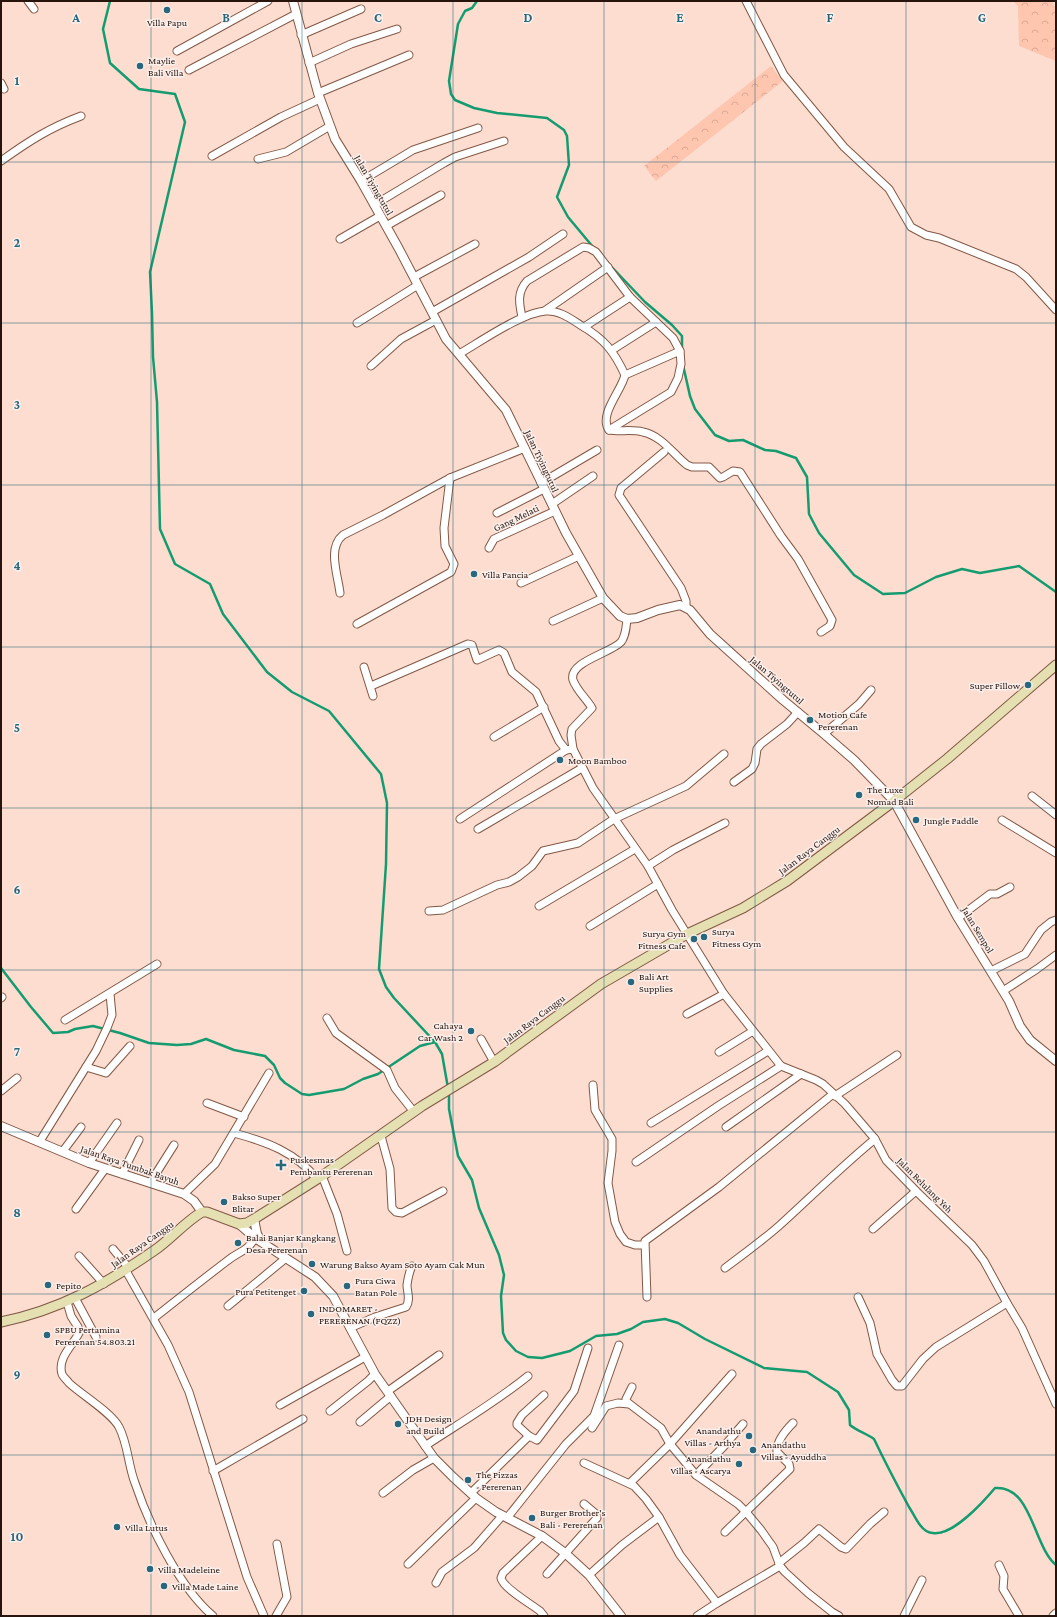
<svg xmlns="http://www.w3.org/2000/svg" width="1057" height="1617" viewBox="0 0 1057 1617" font-family="'Crimson Pro',serif">
<defs>
<pattern id="forest-crowns" width="20" height="18" patternUnits="userSpaceOnUse"><rect width="20" height="18" fill="#fec6af"/><path d="M2 6a3 3 0 1 1 6 0M12 15a3 3 0 1 1 6 0" fill="none" stroke="#daa995"/></pattern>
</defs>
<rect width="100%" height="100%" fill="#fcddd0"/>
<!-- forest -->
<g fill="url(#forest-crowns)">
<path d="M1013,1H1052L1056,9V61L1019,46L1018,6Z"/>
<path d="M771,66L783,81L656,181L644,166Z"/>
</g>
<g fill="none" stroke-linecap="round" stroke-linejoin="round">
<!-- stream -->
<g stroke="#149c70" stroke-width="2.5">
<path d="M110,1L103,29L110,63L139,89L175,94L185,122L150,272L152,313L153,357L157,402L160,529L175,564L210,584L223,614L267,672L292,692L329,711L381,774L387,803L386,864L379,969L386,987L394,998L435,1042L442,1054L448,1088"/>
<path d="M477,1L472,8L465,11L458,24L449,81L451,94L455,100L474,108L497,113L547,118L564,130L567,136L569,165L557,197L568,217L593,247"/>
<path d="M606,261L645,302L672,325L682,336V350"/>
<path d="M683,365L690,396L695,409L715,435L729,441L743,440L765,450L776,451L796,458L807,477L809,514L819,533L854,575L883,594L905,593L936,577L962,569L980,573L1019,566L1056,592"/>
<path d="M1,968L31,1007L53,1033L68,1032L75,1029L93,1026L120,1033L149,1043L177,1045L191,1044L206,1039L234,1050L265,1056L274,1065L280,1078L285,1083L302,1094L309,1095L344,1089L363,1079L378,1074L420,1046L435,1042"/>
<path d="M449,1093V1109L458,1156L472,1180L479,1208L499,1255L504,1275L501,1296L503,1333L506,1340L516,1351L528,1357L542,1358L570,1351L596,1336L617,1334L631,1329L643,1322L665,1319L678,1323L705,1339L764,1368L807,1372L838,1392L849,1410L850,1425C857,1431 866,1433 874,1439C885,1462 897,1485 909,1507C913,1513 916,1520 920,1525C923,1529 928,1533 933,1533C953,1536 984,1501 995,1488C1032,1485 1033,1546 1056,1565"/>
</g>
<!-- minor casing -->
<g stroke="#835845" stroke-width="9">
<g id="minor">
<path d="M28,1L34,9"/>
<path d="M746,1L784,75L844,147L889,189L911,227L926,235L939,238L1016,269L1026,277L1056,310"/>
<path d="M301,35L361,9"/>
<path d="M177,51L268,1"/>
<path d="M309,63L351,44L397,29"/>
<path d="M189,70L296,14"/>
<path d="M1,83L4,89"/>
<path d="M318,93L409,55"/>
<path d="M212,156L281,117L320,99"/>
<path d="M258,159L286,152L330,126"/>
<path d="M1,161C29,141 49,128 81,116"/>
<path d="M361,181L413,150L478,128"/>
<path d="M374,205L444,163L455,157L504,141"/>
<path d="M386,226L441,195"/>
<path d="M340,239L380,216"/>
<path d="M414,277L475,244"/>
<path d="M546,310L608,267"/>
<path d="M432,312L529,257L563,234"/>
<path d="M522,317C519,303 517,292 527,281L583,247L589,248L596,252L630,297L673,338L680,351L681,364L678,378L671,392L609,430"/>
<path d="M357,323L418,285"/>
<path d="M584,327L630,297"/>
<path d="M612,350L656,322"/>
<path d="M459,354C480,342 523,312 546,311C559,310 571,319 582,326C604,339 614,351 625,375C622,390 598,415 609,430C620,432 632,429 643,432C662,436 673,454 687,465L692,467H709L720,478L723,477L733,471L740,472L781,536L798,559L832,620L830,626L821,632"/>
<path d="M371,366L401,339L436,320"/>
<path d="M625,375L680,351"/>
<path d="M664,452L621,488L619,495L681,588L686,601V607"/>
<path d="M541,483L597,450"/>
<path d="M552,504L593,476"/>
<path d="M497,513L544,489"/>
<path d="M489,548L494,539L555,511"/>
<path d="M521,583L579,556"/>
<path d="M340,593C338,575 327,548 343,535L383,515L450,478L525,448"/>
<path d="M627,619C626,627 626,636 621,642C611,653 568,662 573,680C577,691 586,698 592,708L572,729L571,735L573,749L593,788L648,866L672,910L724,994L781,1066L816,1080L823,1084L845,1104L875,1139L886,1160L916,1191L972,1245L984,1261L1007,1303L1022,1328L1056,1404"/>
<path d="M553,621L603,598"/>
<path d="M357,624L451,572L454,564L445,546L444,528L450,478"/>
<path d="M364,667L373,696"/>
<path d="M371,686L468,644L472,645L477,660L499,650L504,653L512,672L536,692L559,741L566,750L573,749"/>
<path d="M824,734L859,704L871,690"/>
<path d="M494,737L544,707"/>
<path d="M734,782L752,769L755,763L757,749L761,744L787,724L798,712"/>
<path d="M1032,796L1056,815"/>
<path d="M460,819L566,750"/>
<path d="M1002,820L1056,853"/>
<path d="M478,829L582,768"/>
<path d="M648,866L673,850L725,823"/>
<path d="M539,906L635,849"/>
<path d="M429,911L443,910L497,885L509,882L518,877L532,866L543,851L578,843L614,819L686,786L724,754"/>
<path d="M958,918L990,894H997L1010,887"/>
<path d="M590,926L658,884"/>
<path d="M991,971L1025,954L1041,930L1051,922L1056,920"/>
<path d="M1003,991L1037,969L1056,955"/>
<path d="M1,998L2,997"/>
<path d="M687,1014L724,994"/>
<path d="M327,1018L336,1033L387,1070L395,1088L414,1112"/>
<path d="M65,1020L157,964"/>
<path d="M481,1039L494,1062"/>
<path d="M719,1052L753,1031"/>
<path d="M86,1067L106,1073L130,1046"/>
<path d="M593,1085L595,1110L612,1139V1151L608,1183L615,1222L620,1234L626,1242L635,1245H644"/>
<path d="M1,1091L17,1078"/>
<path d="M835,1096L897,1055"/>
<path d="M207,1103L244,1117"/>
<path d="M651,1123L768,1051"/>
<path d="M726,1127L801,1074"/>
<path d="M234,1133C267,1142 295,1152 317,1179"/>
<path d="M381,1136L390,1169L392,1208L396,1212L402,1213L443,1191"/>
<path d="M40,1141L96,1051L107,1028L112,1015L110,994"/>
<path d="M63,1151L81,1127"/>
<path d="M636,1162L718,1106L781,1066"/>
<path d="M89,1163L117,1123"/>
<path d="M122,1174L139,1140"/>
<path d="M322,1176L337,1214L347,1251"/>
<path d="M150,1183L174,1145"/>
<path d="M184,1194L215,1164L269,1073"/>
<path d="M76,1209L105,1169"/>
<path d="M873,1229L916,1191"/>
<path d="M113,1249L128,1267"/>
<path d="M79,1256L104,1284"/>
<path d="M725,1268C744,1254 763,1240 780,1225C812,1196 842,1166 875,1139"/>
<path d="M125,1269L168,1345L189,1392L247,1577L264,1616"/>
<path d="M647,1297L645,1241L719,1187L833,1094"/>
<path d="M858,1297L870,1323L877,1354L892,1380L897,1386H902L923,1359L936,1347L1007,1303"/>
<path d="M75,1298L96,1337"/>
<path d="M67,1302L71,1316L78,1327L79,1333C73,1345 57,1358 62,1374C63,1377 67,1380 69,1383C82,1395 112,1413 119,1427C128,1444 128,1465 135,1483C149,1525 179,1587 213,1616"/>
<path d="M228,1306L286,1258"/>
<path d="M154,1318C178,1299 202,1280 227,1261C239,1251 247,1252 255,1238"/>
<path d="M350,1328L375,1317L406,1307C411,1300 407,1292 407,1285C408,1278 409,1272 412,1266"/>
<path d="M632,1387L626,1399L627,1402L661,1428L670,1444L696,1475L738,1504L746,1512L761,1530L773,1547L780,1566L785,1572L808,1593L832,1612L839,1616"/>
<path d="M388,1391L439,1355"/>
<path d="M280,1405L365,1357"/>
<path d="M330,1411L368,1381L375,1374"/>
<path d="M360,1422L391,1396"/>
<path d="M592,1428L606,1406L618,1403L629,1404"/>
<path d="M529,1436L537,1440L574,1391L588,1348"/>
<path d="M425,1446C460,1423 496,1402 528,1376"/>
<path d="M584,1463L634,1486L646,1499L659,1517L680,1555L717,1603"/>
<path d="M213,1471L303,1419"/>
<path d="M696,1475L725,1445L743,1424"/>
<path d="M630,1483L670,1444L732,1374"/>
<path d="M383,1493L413,1470L434,1458"/>
<path d="M471,1493L529,1436L517,1425V1423L522,1415L544,1395"/>
<path d="M507,1518L566,1444L594,1416L619,1345"/>
<path d="M725,1532L790,1469L789,1464L777,1452C776,1441 786,1430 793,1423"/>
<path d="M542,1536L503,1573L501,1578C503,1588 531,1604 540,1611L544,1616"/>
<path d="M779,1563L804,1543L819,1529L841,1547L846,1549L870,1524L884,1512"/>
<path d="M408,1564L476,1498"/>
<path d="M999,1565L1004,1576L1003,1589L1019,1616"/>
<path d="M547,1574L597,1518L596,1514L584,1504"/>
<path d="M589,1575L622,1545L659,1517"/>
<path d="M436,1583L442,1572L474,1548L502,1516"/>
<path d="M276,1616L287,1597L277,1544"/>
<path d="M697,1616L717,1603L780,1566"/>
<path d="M904,1616L922,1580"/>
<path d="M1053,1616L1056,1613"/>
</g>
</g>
<!-- tertiary casing -->
<g stroke="#835845" stroke-width="10">
<g id="tertiary">
<path d="M293,1L318,93L335,139L361,181L399,249L446,339L506,410L566,533L603,598L620,616L627,619L637,618L658,610L680,605L690,610L710,634L783,700L824,734L854,760L894,801L958,918L1009,1001L1020,1026L1030,1040L1056,1061"/>
<path d="M1,1126L89,1163L184,1194L194,1201L202,1212"/>
<path d="M254,1219L257,1234L261,1241"/>
<path d="M239,1224L255,1238L315,1277L333,1296L375,1374L434,1458L453,1477L476,1498L496,1512L542,1536L565,1553L589,1575L621,1616"/>
</g>
</g>
<!-- secondary casing -->
<g stroke="#835845" stroke-width="11">
<path id="secondary" d="M1,1322C60,1310 106,1284 155,1250C171,1239 185,1222 202,1212H207L239,1224L247,1223L254,1219L322,1176L422,1106L494,1062L601,984L687,934L743,908L787,881L894,801L947,759L1056,665"/>
</g>
<!-- minor -->
<use href="#minor" stroke="#fff" stroke-width="7"/>
<!-- tertiary -->
<use href="#tertiary" stroke="#fff" stroke-width="8"/>
<!-- secondary -->
<use href="#secondary" stroke="#e4e0b2" stroke-width="9"/>
</g>
<!-- grid -->
<path fill="none" stroke="#29677d" stroke-width="1" stroke-opacity="0.55" d="M151,1V1616M302,1V1616M453,1V1616M604,1V1616M755,1V1616M906,1V1616M1,162H1056M1,323H1056M1,485H1056M1,647H1056M1,808H1056M1,970H1056M1,1132H1056M1,1294H1056M1,1455H1056"/>
<!-- markers -->
<g fill="#29677d" stroke="#faefeb" stroke-width="1.5">
<circle cx="167" cy="10" r="4"/>
<circle cx="140" cy="66" r="4"/>
<circle cx="474" cy="574" r="4"/>
<circle cx="1028" cy="685" r="4"/>
<circle cx="810" cy="720" r="4"/>
<circle cx="560" cy="760" r="4"/>
<circle cx="859" cy="795" r="4"/>
<circle cx="916" cy="820" r="4"/>
<circle cx="704" cy="937" r="4"/>
<circle cx="694" cy="939" r="4"/>
<circle cx="631" cy="982" r="4"/>
<circle cx="471" cy="1031" r="4"/>
<path d="M279 1159h4v4h4v4h-4v4h-4v-4h-4v-4h4z"/>
<circle cx="224" cy="1202" r="4"/>
<circle cx="238" cy="1243" r="4"/>
<circle cx="312" cy="1264" r="4"/>
<circle cx="48" cy="1285" r="4"/>
<circle cx="347" cy="1286" r="4"/>
<circle cx="304" cy="1291" r="4"/>
<circle cx="311" cy="1314" r="4"/>
<circle cx="47" cy="1335" r="4"/>
<circle cx="398" cy="1424" r="4"/>
<circle cx="749" cy="1436" r="4"/>
<circle cx="753" cy="1450" r="4"/>
<circle cx="739" cy="1464" r="4"/>
<circle cx="468" cy="1480" r="4"/>
<circle cx="532" cy="1518" r="4"/>
<circle cx="117" cy="1527" r="4"/>
<circle cx="150" cy="1569" r="4"/>
<circle cx="164" cy="1586" r="4"/>
</g>
<g text-anchor="middle" dominant-baseline="central" stroke-width="3" stroke-linejoin="round" paint-order="stroke">
<!-- poi labels -->
<g font-size="10" fill="#26140d" stroke="#faefeb" text-anchor="start">
<text x="167" y="22" text-anchor="middle">Villa Papu</text>
<text x="148" y="60">Maylie<tspan x="148" dy="12">Bali Villa</tspan></text>
<text x="482" y="574">Villa Pancia</text>
<text x="1020" y="685" text-anchor="end">Super Pillow</text>
<text x="818" y="714">Motion Cafe<tspan x="818" dy="12">Pererenan</tspan></text>
<text x="568" y="760">Moon Bamboo</text>
<text x="867" y="789">The Luxe<tspan x="867" dy="12">Nomad Bali</tspan></text>
<text x="924" y="820">Jungle Paddle</text>
<text x="712" y="931">Surya<tspan x="712" dy="12">Fitness Gym</tspan></text>
<text x="686" y="933" text-anchor="end">Surya Gym<tspan x="686" dy="12">Fitness Cafe</tspan></text>
<text x="639" y="976">Bali Art<tspan x="639" dy="12">Supplies</tspan></text>
<text x="463" y="1025" text-anchor="end">Cahaya<tspan x="463" dy="12">Car Wash 2</tspan></text>
<text x="290" y="1159">Puskesmas<tspan x="290" dy="12">Pembantu Pererenan</tspan></text>
<text x="232" y="1196">Bakso Super<tspan x="232" dy="12">Blitar</tspan></text>
<text x="246" y="1237">Balai Banjar Kangkang<tspan x="246" dy="12">Desa Pererenan</tspan></text>
<text x="320" y="1264">Warung Bakso Ayam Soto Ayam Cak Mun</text>
<text x="355" y="1280">Pura Ciwa<tspan x="355" dy="12">Batan Pole</tspan></text>
<text x="56" y="1285">Pepito</text>
<text x="296" y="1291" text-anchor="end">Pura Petitenget</text>
<text x="319" y="1308">INDOMARET -<tspan x="319" dy="12">PERERENAN (FQZZ)</tspan></text>
<text x="55" y="1329">SPBU Pertamina<tspan x="55" dy="12">Pererenan 54.803.21</tspan></text>
<text x="406" y="1418">JDH Design<tspan x="406" dy="12">and Build</tspan></text>
<text x="741" y="1430" text-anchor="end">Anandathu<tspan x="741" dy="12">Villas - Arthya</tspan></text>
<text x="761" y="1444">Anandathu<tspan x="761" dy="12">Villas - Ayuddha</tspan></text>
<text x="731" y="1458" text-anchor="end">Anandathu<tspan x="731" dy="12">Villas - Ascarya</tspan></text>
<text x="476" y="1474">The Pizzas<tspan x="476" dy="12">- Pererenan</tspan></text>
<text x="540" y="1512">Burger Brother's<tspan x="540" dy="12">Bali - Pererenan</tspan></text>
<text x="125" y="1527">Villa Lutus</text>
<text x="158" y="1569">Villa Madeleine</text>
<text x="172" y="1586">Villa Made Laine</text>
</g>
<!-- street labels -->
<g font-size="10" fill="#26140d" stroke="#faefeb">
<text transform="translate(374 185) rotate(60)">Jalan Tiyingtutul</text>
<text transform="translate(542 461) rotate(65)">Jalan Tiyingtutul</text>
<text transform="translate(516 518) rotate(-26)">Gang Melati</text>
<text transform="translate(777 680) rotate(41)">Jalan Tiyingtutul</text>
<text transform="translate(809 850) rotate(-37)">Jalan Raya Canggu</text>
<text transform="translate(978 930) rotate(59)">Jalan Sempol</text>
<text transform="translate(534 1019) rotate(-37)">Jalan Raya Canggu</text>
<text transform="translate(130 1165) rotate(19)">Jalan Raya Tumbak Bayuh</text>
<text transform="translate(925 1185) rotate(45)">Jalan Belulang Yeh</text>
<text transform="translate(142 1244) rotate(-35)">Jalan Raya Canggu</text>
</g>
</g>
<g font-size="13" text-anchor="middle" font-weight="bold" fill="#29677d" stroke="#faefeb" stroke-width="3" stroke-linejoin="round" paint-order="stroke">
<text x="76" y="22">A</text>
<text x="226" y="22">B</text>
<text x="378" y="22">C</text>
<text x="528" y="22">D</text>
<text x="680" y="22">E</text>
<text x="830" y="22">F</text>
<text x="982" y="22">G</text>
<text x="17" y="85">1</text>
<text x="17" y="247">2</text>
<text x="17" y="409">3</text>
<text x="17" y="570">4</text>
<text x="17" y="732">5</text>
<text x="17" y="894">6</text>
<text x="17" y="1056">7</text>
<text x="17" y="1217">8</text>
<text x="17" y="1379">9</text>
<text x="17" y="1541">10</text>
</g>
<!-- border -->
<rect width="1057" height="1617" fill="none" stroke="#26140d" stroke-width="4"/>
</svg>
